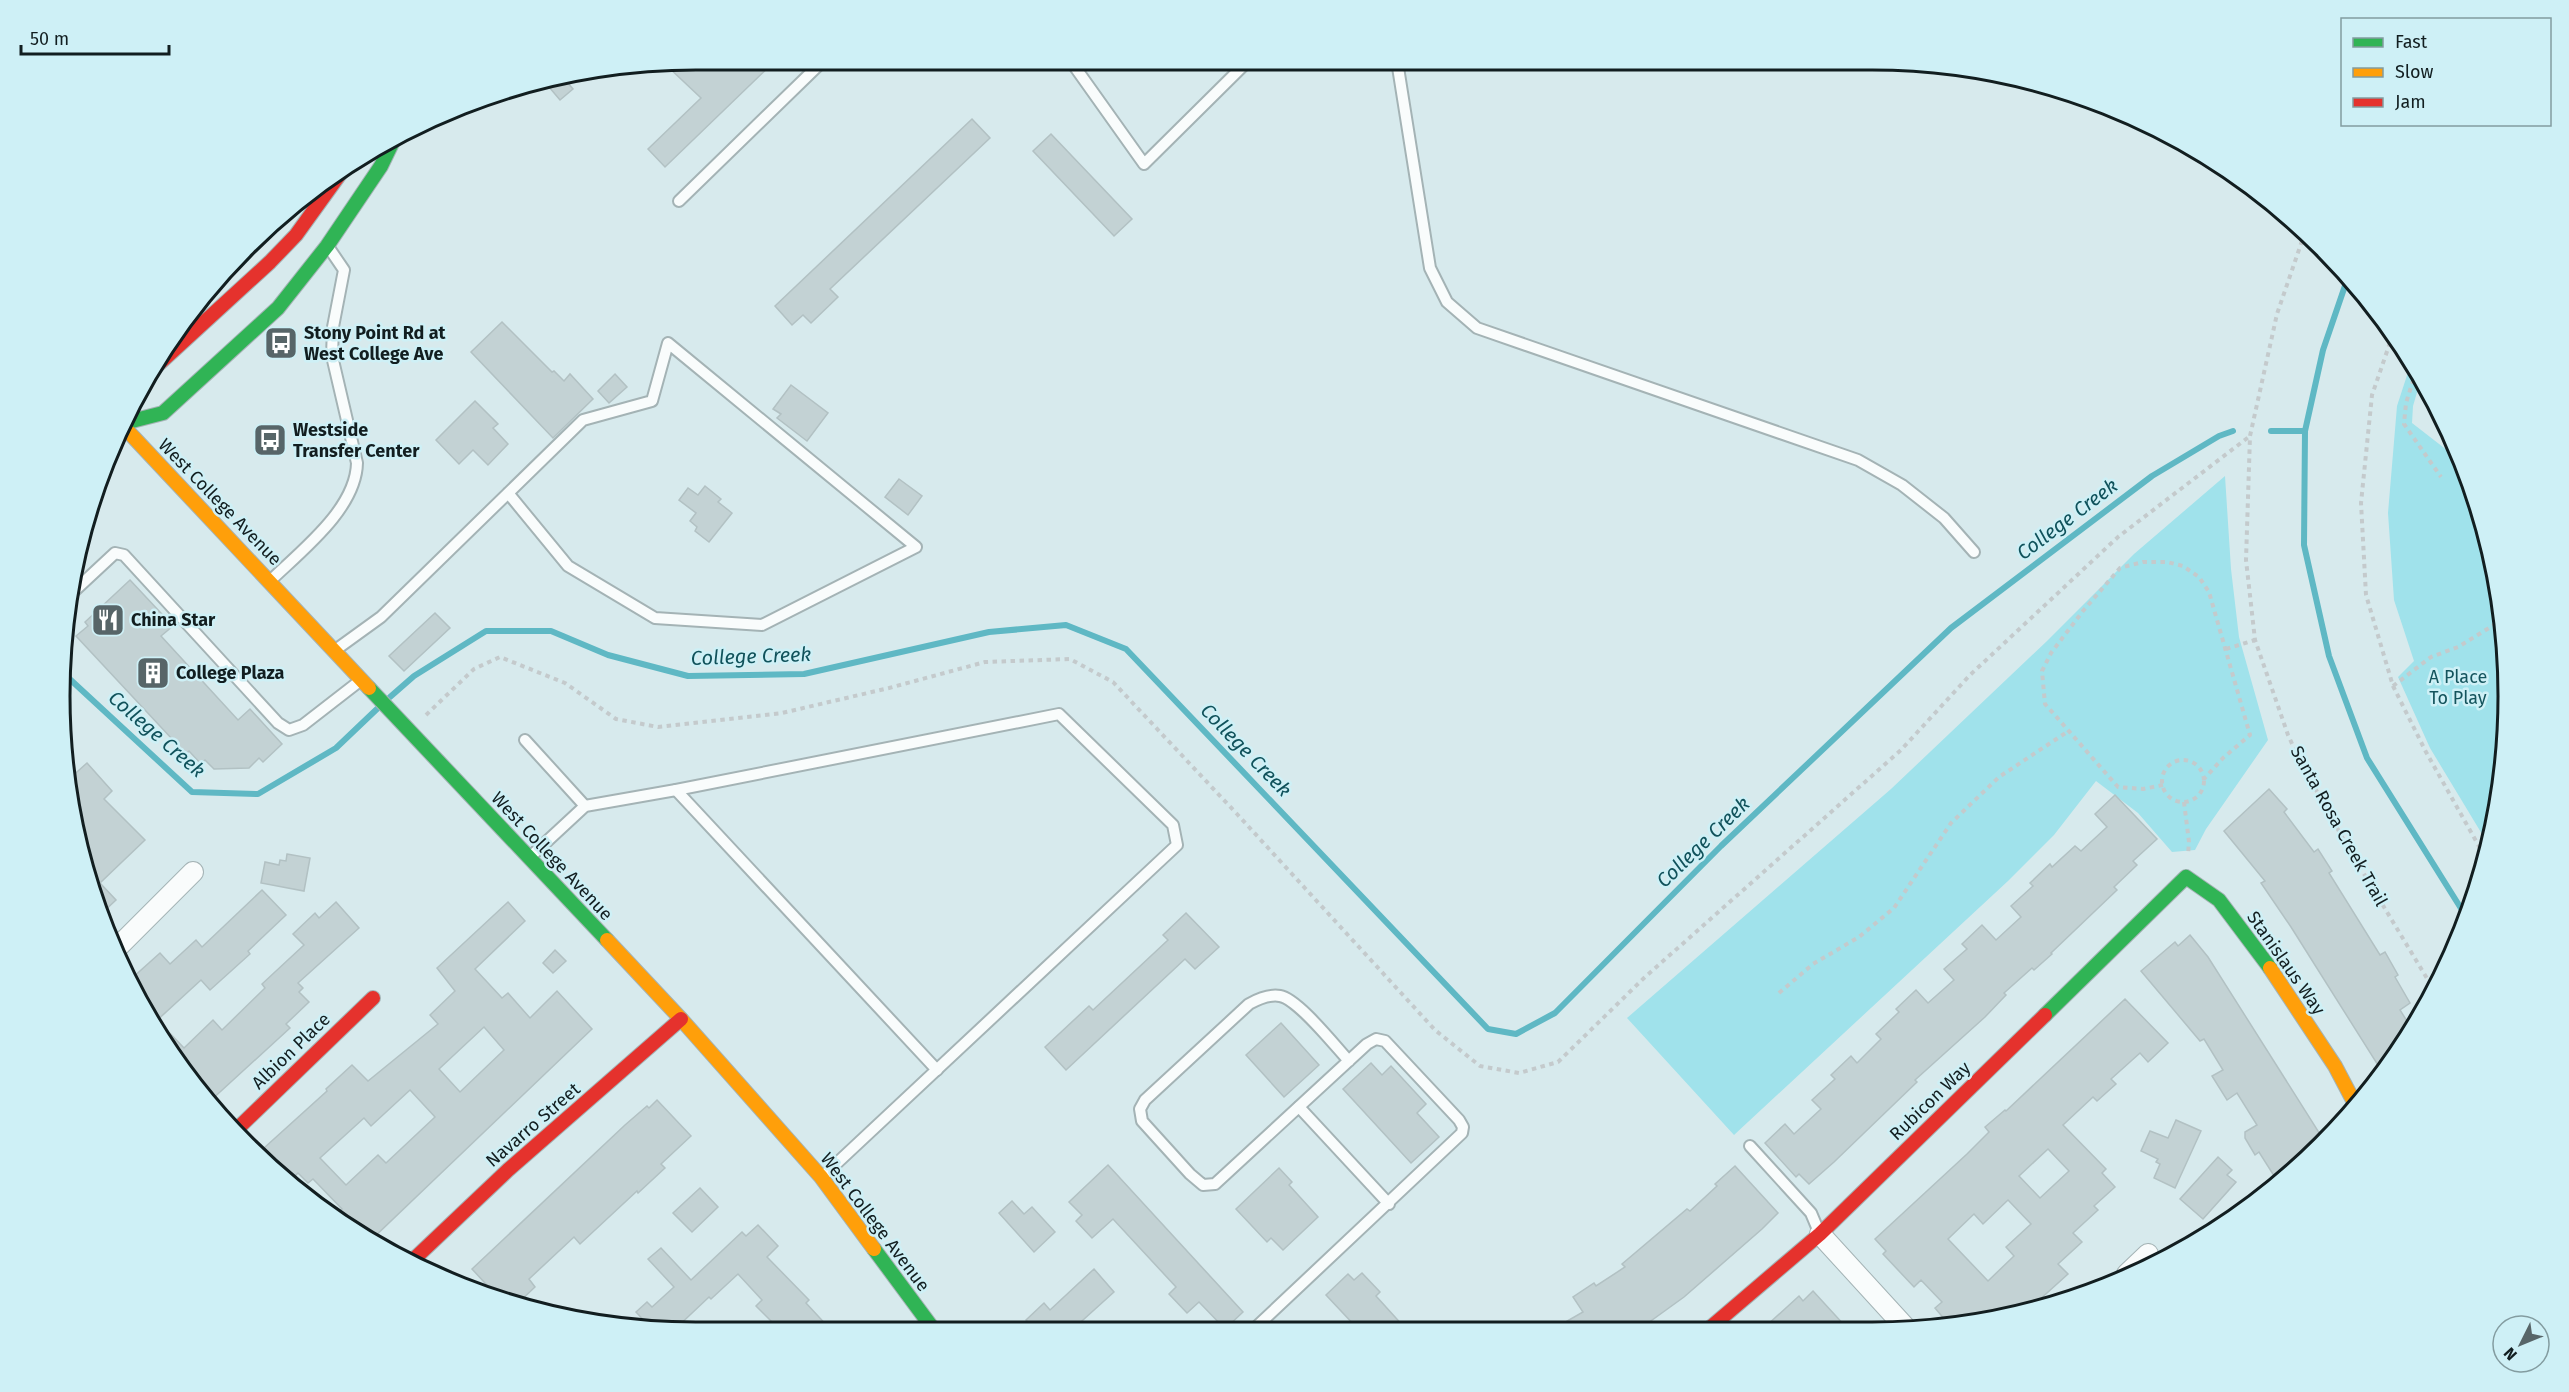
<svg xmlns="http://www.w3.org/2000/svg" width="2569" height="1392" viewBox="0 0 2569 1392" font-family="'Fira Sans',sans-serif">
<rect width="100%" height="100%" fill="#d7eaed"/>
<!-- green -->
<g fill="#a0e2eb">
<path d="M2411,363L2421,379L2413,406L2412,423L2461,461L2487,531L2508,654L2504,779L2488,844L2430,748L2398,677L2414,661L2394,600L2388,513L2397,406Z"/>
<path d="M2225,476L2231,569L2239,637L2268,740L2206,829L2195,850L2172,852L2138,813L2096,781L2054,835L2008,881L1734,1135L1627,1018L1891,789L2047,641L2134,554Z"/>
</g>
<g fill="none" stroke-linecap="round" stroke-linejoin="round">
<!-- stream -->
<g stroke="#5fb8c4" stroke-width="6">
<path d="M2348,277L2323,350L2305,431L2304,545L2329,656L2367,758L2467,918"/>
<path d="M2271,431H2305"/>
<path d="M61,671L192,792L258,794L336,748L378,708"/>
<path d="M390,697L414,676L486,631H551L608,655L688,676L804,674L989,632L1066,625L1126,649L1488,1029L1516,1034L1555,1013L1721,846L1951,628L2152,476L2219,436L2233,431"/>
</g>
</g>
<!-- building -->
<g fill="#c3d2d4" stroke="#b2c1c3" stroke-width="1.5" fill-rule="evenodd">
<path d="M696,60H776L665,167L648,149L701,98L664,63Z"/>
<path d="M561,75L573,89L560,100L543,80Z"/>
<path d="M972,119L990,138L830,289L838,297L811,323L803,315L792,325L775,306Z"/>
<path d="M1051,134L1132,219L1114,236L1033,151Z"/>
<path d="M502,322L552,372L554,371L564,381L570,374L593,399L553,438L471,352Z"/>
<path d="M615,374L627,387L609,403L598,391Z"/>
<path d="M791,385L828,413L807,441L777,418L781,414L773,409Z"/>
<path d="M475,401L498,424L493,428L508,444L488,465L473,450L459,464L436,440Z"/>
<path d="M899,479L922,496L908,515L885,497Z"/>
<path d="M705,486L721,499L718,502L732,513L709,542L695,531L697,527L690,521L696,513L679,500L688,488L698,495Z"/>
<path d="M130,580L173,626L161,636L238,720L250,709L282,744L263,762L259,758L249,768L214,769L205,760L201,764L189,751L186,754L76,636L88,626L85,622Z"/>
<path d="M435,613L450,628L404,671L389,656Z"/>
<path d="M87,763L112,791L104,799L145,840L100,883L116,900L100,915L82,860L68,780Z"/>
<path d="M2269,789L2287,809L2284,812L2314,852L2318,849L2332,871L2329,873L2380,955L2385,952L2398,975L2395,977L2410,1003L2400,1010L2412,1029L2381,1070L2291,927L2261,883L2265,881L2224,831Z"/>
<path d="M2115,795L2157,839L2133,861L2137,865L2114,887L2117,890L2051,953L2052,954L2034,970L2032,968L2004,993L2006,995L1985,1017L1915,1080L1917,1082L1834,1162L1809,1184L1799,1174L1796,1177L1765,1143L1785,1124L1794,1134L1821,1109L1812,1100L1835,1079L1831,1075L1851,1056L1857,1063L1881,1039L1876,1034L1899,1012L1896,1009L1916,990L1928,1003L1954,980L1944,969L1967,949L1962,944L1982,925L1996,940L2021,917L2011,906L2033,886L2030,883L2050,864L2052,867L2075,846L2081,851L2107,827L2095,814Z"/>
<path d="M287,854L310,858L304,891L261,883L265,862L279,865L280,860L286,861Z"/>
<path d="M262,890L286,915L248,951L250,954L210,990L201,980L153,1024L130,980L160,953L170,964L196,940L202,947Z"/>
<path d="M336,902L359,928L298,983L303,988L299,992L309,1002L286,1024L290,1028L208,1103L167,1049L157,1031L163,1026L184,1048L213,1020L222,1030L265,988L262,984L304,945L293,934L315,913L319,918Z"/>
<path d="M508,902L525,921L475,969L502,998L508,993L530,1018L557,991L592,1029L370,1241L349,1228L337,1214L342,1209L313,1179L308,1183L298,1173L293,1178L264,1148L327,1091L326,1089L352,1065L368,1081L438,1024L430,1015L455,991L437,968ZM484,1027L504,1050L460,1092L439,1069ZM410,1090L435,1117L386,1163L378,1155L346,1185L320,1158L364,1118L371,1126Z"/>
<path d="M1186,913L1219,947L1195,969L1185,959L1066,1070L1045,1047L1089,1006L1093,1010L1168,940L1163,935Z"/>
<path d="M2190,935L2208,957L2325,1142L2278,1182L2259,1152L2255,1155L2245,1138V1132L2257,1125L2237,1093L2227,1100L2212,1076L2223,1070L2204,1039L2200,1041L2141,971L2175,942L2178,946Z"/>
<path d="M555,950L566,961L553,973L543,963Z"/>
<path d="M2125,999L2168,1043L2148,1062L2140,1053L2111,1079L2116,1084L2097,1101L2093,1097L2063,1125L2106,1169L2102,1173L2115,1187L2094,1206L2098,1210L2073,1233L2082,1242L2058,1264L2068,1274L2028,1310L1951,1327L1935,1308L1942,1302L1921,1280L1914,1287L1883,1254L1886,1251L1875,1239L1967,1154L1989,1132L1985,1127L2005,1110L2006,1111ZM2048,1149L2069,1171L2040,1198L2019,1176ZM2008,1200L2031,1224L2006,1247L2014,1256L1988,1281L1948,1239L1974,1214L1983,1224Z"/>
<path d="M1281,1023L1319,1065L1284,1097L1246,1055Z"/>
<path d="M1371,1063L1382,1075L1391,1066L1426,1104L1417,1113L1439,1137L1411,1163L1343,1089Z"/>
<path d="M657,1100L691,1136L661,1164L665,1168L638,1193L637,1191L580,1244L574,1237L529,1279L535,1287L517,1304L506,1295L502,1298L497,1296L472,1269L625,1125L647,1106L649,1108Z"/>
<path d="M2176,1120L2201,1131L2175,1188L2154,1178L2160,1164L2156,1162L2158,1159L2141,1151L2150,1131L2168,1138Z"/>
<path d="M2218,1157L2232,1170L2227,1175L2236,1182L2203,1219L2180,1199Z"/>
<path d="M1108,1165L1243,1312L1225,1329L1199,1302L1187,1313L1169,1294L1176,1287L1113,1219L1092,1238L1076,1221L1082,1215L1069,1202Z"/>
<path d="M1735,1166L1778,1213L1762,1229L1684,1297L1641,1328H1555L1583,1312L1573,1297L1594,1283L1596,1286L1625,1267L1622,1264L1687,1209L1690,1211L1717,1186L1715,1184Z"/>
<path d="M1279,1168L1292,1182L1289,1185L1318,1217L1283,1250L1271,1238L1267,1242L1236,1209Z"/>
<path d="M700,1188L718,1207L692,1232L673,1213Z"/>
<path d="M1012,1201L1024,1214L1032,1207L1055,1232L1034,1252L999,1213Z"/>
<path d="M758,1225L778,1246L767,1257L809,1300L806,1303L831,1330H780L756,1306L762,1300L738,1274L711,1299L709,1297L673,1331L653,1330L636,1312L647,1302L652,1307L674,1287L648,1259L661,1248L691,1280L742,1232L746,1236Z"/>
<path d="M1094,1269L1114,1292L1073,1329H1035L1026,1320L1044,1303L1050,1310Z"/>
<path d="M1362,1273L1380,1292L1376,1296L1405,1328H1357L1326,1295L1348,1274L1354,1280Z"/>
<path d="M1813,1291L1846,1327H1765L1799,1296L1803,1301Z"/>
</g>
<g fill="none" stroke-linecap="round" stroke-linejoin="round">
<!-- lane casing -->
<g stroke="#a4b3b5" stroke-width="14">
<g id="lane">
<path d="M1070,60L1144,164L1248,61"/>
<path d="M1397,61L1430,268L1447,302L1477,328L1858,460L1902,485L1944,518L1974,552"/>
<path d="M679,201L824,60"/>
<path d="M270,581C301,551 356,509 357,463L332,356L333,327L344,270L329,248"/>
<path d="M72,593L115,553L124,555L278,723L289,730L303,725L361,680"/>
<path d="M334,651L381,617L583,420L652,401L668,343L916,547L762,625L655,618L568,566L508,493"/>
<path d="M525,740L585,806"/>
<path d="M676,790L937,1070"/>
<path d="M530,857L585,806L676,790L1059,714L1173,825L1177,845L822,1177"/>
<path d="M1299,1107L1389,1204"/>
<path d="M1750,1146L1811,1213L1819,1232"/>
<path d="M1254,1329L1462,1133L1463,1127L1459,1120L1385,1041L1376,1039L1367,1044L1215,1184L1203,1185L1190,1174L1142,1121L1140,1109L1145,1100L1249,1004C1258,999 1269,994 1280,996C1298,999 1335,1046 1349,1061"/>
</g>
</g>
<!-- street casing -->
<g stroke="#a4b3b5" stroke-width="22">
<g id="street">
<path d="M114,951L193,872"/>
<path d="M1820,1234L1905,1327"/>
<path d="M2127,1274L2148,1254"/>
</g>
</g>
<!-- fast casing -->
<g stroke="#a4b3b5" stroke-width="16">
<g id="fast">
<path d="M124,423L163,413L278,308L327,246L381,166L395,137"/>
<path d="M369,688L607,940"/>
<path d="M2045,1015L2186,877L2219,900L2270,968"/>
<path d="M874,1249L934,1330"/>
</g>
</g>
<!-- slow casing -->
<g stroke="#a4b3b5" stroke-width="16">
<g id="slow">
<path d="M123,426L369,688"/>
<path d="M607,940L681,1019L821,1177L874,1249"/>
<path d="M2270,968L2335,1066L2355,1104"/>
</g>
</g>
<!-- jam casing -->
<g stroke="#a4b3b5" stroke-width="16">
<g id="jam">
<path d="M152,370L270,262L296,235L345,167"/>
<path d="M235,1131L373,998"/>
<path d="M412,1261L508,1170L681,1019"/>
<path d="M1711,1327L1820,1234L2045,1015"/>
</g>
</g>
<!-- path -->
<g stroke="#c4cacc" stroke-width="4" stroke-dasharray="4.5 4.5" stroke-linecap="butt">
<path d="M2305,232L2277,314L2250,436L2246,560L2255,640L2288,735L2300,761L2346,844L2434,990"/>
<path d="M2393,334L2372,395L2361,503L2366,595L2393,686L2426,752L2485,857"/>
<path d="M2416,371L2406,403L2404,424L2441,477"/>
<path d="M2226,649L2255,640"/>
<path d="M2393,686L2431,657L2458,647L2502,620"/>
<path d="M426,715L474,669L500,657L565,683L616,719L658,727L782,713L889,688L985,662L1070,659L1113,682L1237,814L1435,1030L1480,1066L1519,1073L1558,1062L1644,978L1901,750L1970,675L2118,537L2250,436"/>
<circle cx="2183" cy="781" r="21"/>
<path d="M2163,785L2143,789L2118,787L2045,704L2042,671L2051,653L2083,611L2120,568L2143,562H2167L2183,566L2199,577L2209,592L2250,735L2223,758L2204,779"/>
<path d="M2184,802L2189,842L2188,855"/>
<path d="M1779,993L1813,964L1859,937L1894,908L1951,823L1999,777L2067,732"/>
</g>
<!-- lane -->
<use href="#lane" stroke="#f9fcfc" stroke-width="10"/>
<!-- street -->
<use href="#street" stroke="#f9fcfc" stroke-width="20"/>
<!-- fast -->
<use href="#fast" stroke="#30b455" stroke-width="14"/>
<!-- slow -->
<use href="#slow" stroke="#ff9f0a" stroke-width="14"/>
<!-- jam -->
<use href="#jam" stroke="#e5322d" stroke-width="14"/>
</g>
<!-- icons -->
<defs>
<g id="bus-square" transform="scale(1.725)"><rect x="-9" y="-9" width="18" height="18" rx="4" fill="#576568" stroke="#cef0f6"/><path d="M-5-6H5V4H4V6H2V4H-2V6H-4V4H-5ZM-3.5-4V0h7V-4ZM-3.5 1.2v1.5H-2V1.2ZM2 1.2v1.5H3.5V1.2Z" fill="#fff"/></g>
<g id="restaurant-square" transform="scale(1.725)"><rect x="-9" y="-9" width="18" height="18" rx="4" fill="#576568" stroke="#cef0f6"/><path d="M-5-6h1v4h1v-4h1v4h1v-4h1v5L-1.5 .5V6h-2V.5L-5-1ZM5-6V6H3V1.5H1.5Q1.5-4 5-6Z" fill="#fff"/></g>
<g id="building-square" transform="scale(1.725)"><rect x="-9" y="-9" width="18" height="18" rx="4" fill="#576568" stroke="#cef0f6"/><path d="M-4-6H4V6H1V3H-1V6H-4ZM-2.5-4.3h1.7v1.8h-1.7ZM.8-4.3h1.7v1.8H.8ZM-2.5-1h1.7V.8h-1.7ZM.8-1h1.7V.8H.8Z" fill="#fff"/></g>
</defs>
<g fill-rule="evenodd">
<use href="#bus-square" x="281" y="343"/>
<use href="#bus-square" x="270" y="440"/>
<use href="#restaurant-square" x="108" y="620"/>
<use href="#building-square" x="153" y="673"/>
</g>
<g text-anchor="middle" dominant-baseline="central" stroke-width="5" stroke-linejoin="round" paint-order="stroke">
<!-- poi labels -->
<g font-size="18" font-weight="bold" fill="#121e20" stroke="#cef0f6" text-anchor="start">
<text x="304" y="333">Stony Point Rd at<tspan x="304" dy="21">West College Ave</tspan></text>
<text x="293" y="430">Westside<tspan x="293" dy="21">Transfer Center</tspan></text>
<text x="131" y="620">China Star</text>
<text x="176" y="673">College Plaza</text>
</g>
<!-- street labels -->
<g font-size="18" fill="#121e20" stroke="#cef0f6">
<text transform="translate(220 502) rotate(46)">West College Avenue</text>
<text transform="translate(2339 826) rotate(61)">Santa Rosa Creek Trail</text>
<text transform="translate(552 856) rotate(47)">West College Avenue</text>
<text transform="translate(2286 963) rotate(55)">Stanislaus Way</text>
<text transform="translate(291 1051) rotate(-44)">Albion Place</text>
<text transform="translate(1930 1101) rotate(-44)">Rubicon Way</text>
<text transform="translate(533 1125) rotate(-41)">Navarro Street</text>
<text transform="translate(875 1222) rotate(53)">West College Avenue</text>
</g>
<!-- park labels -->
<g font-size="18" fill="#14545d" stroke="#cef0f6">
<text x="2458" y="677">A Place<tspan x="2458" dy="21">To Play</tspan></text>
</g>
<!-- water labels -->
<g font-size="20" font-style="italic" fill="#10525b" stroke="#cef0f6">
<text transform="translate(2067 519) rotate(-37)">College Creek</text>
<text transform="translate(751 656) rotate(-2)">College Creek</text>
<text transform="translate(157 734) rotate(41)">College Creek</text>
<text transform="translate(1246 750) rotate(46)">College Creek</text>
<text transform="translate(1703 842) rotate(-44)">College Creek</text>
</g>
</g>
<!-- crop -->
<path d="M0 0H2569V1392H0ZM696 70H1872A626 626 0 0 1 2498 696V696A626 626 0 0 1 1872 1322H696A626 626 0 0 1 70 696V696A626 626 0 0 1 696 70Z" fill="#cef0f6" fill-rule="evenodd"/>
<path fill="none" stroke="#121e20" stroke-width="3" d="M696 70H1872A626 626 0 0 1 2498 696V696A626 626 0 0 1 1872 1322H696A626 626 0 0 1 70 696V696A626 626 0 0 1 696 70Z"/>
<!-- legend -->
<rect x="2341" y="18" width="210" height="108" fill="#cef0f6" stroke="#839ca0" stroke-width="1.5"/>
<rect x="2353" y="38" width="30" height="9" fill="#30b455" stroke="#839ca0" stroke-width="1.5"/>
<text x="2395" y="48" font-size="18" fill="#121e20">Fast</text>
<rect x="2353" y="68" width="30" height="9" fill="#ff9f0a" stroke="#839ca0" stroke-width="1.5"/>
<text x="2395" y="78" font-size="18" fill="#121e20">Slow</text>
<rect x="2353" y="98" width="30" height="9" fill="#e5322d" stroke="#839ca0" stroke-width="1.5"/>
<text x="2395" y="108" font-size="18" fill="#121e20">Jam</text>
<!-- north arrow -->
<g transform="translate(2521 1344) rotate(227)"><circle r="28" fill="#cef0f6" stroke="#839ca0" stroke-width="1.5"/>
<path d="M0-4.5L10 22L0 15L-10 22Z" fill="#576568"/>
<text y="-9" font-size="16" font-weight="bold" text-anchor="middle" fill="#121e20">N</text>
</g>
<!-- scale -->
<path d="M21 45v9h148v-9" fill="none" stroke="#121e20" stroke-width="3"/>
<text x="30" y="45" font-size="18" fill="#121e20" stroke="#cef0f6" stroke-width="4.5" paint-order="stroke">50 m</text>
</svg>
